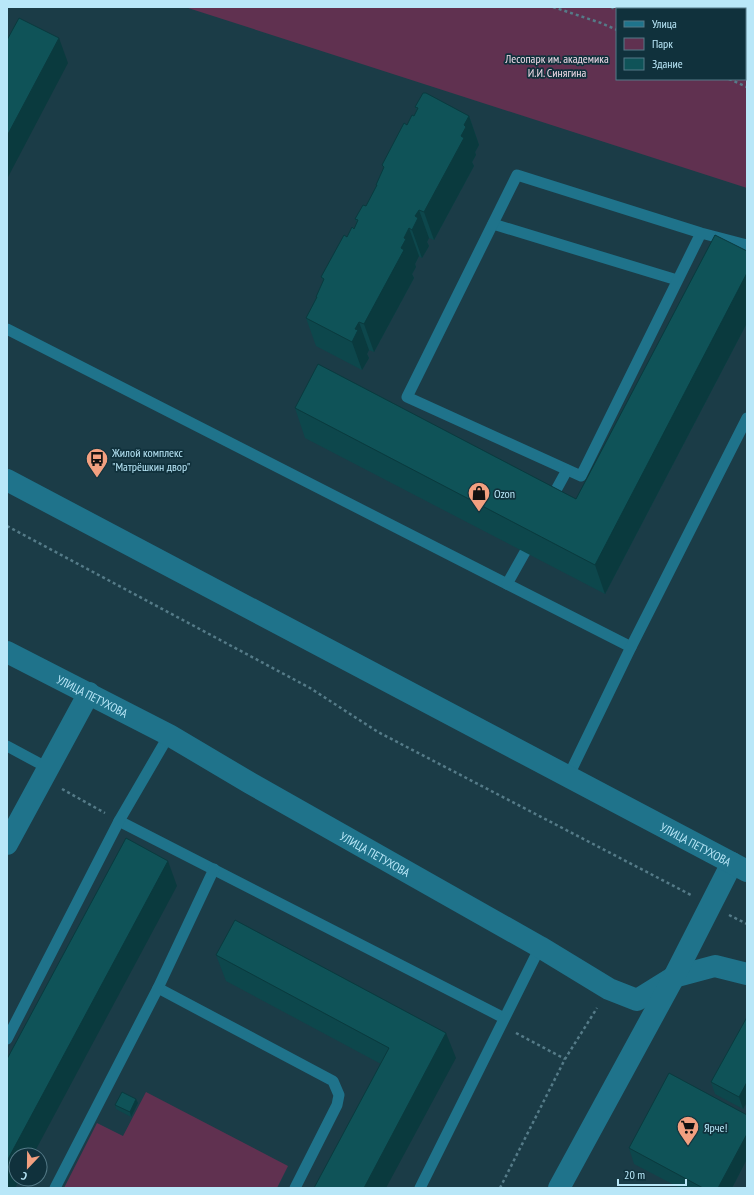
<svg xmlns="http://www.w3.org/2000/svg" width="754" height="1195" viewBox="0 0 754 1195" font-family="'PT Sans Narrow',sans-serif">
<rect width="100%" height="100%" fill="#1b3c47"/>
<!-- green -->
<g fill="#603150" fill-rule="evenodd">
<path d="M185,7H747V188ZM617,9H745V79H617Z"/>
<path d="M146,1092L288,1166L277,1188H64L97,1123L123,1136Z"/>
</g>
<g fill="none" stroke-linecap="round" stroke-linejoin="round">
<!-- path -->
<g stroke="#557b88" stroke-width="2.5" stroke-dasharray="3 3" stroke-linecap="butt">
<path d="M553,7L601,23L617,30"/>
<path d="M611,7L617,10"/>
<path d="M733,7L735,9"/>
<path d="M745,15L747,17"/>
<path d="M745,74L747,75"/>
<path d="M729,79L747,87"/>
<path d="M7,526L310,688L378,732L691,895"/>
<path d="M62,789L105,813"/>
<path d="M729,915L747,924"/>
<path d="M516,1033L565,1059"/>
<path d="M500,1188L565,1059L597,1008"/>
</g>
<!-- service -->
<g stroke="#1f738b" stroke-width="11">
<path d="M493,224L677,280"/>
<path d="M701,233L581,476L407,397L517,175L701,233L747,245"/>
<path d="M7,329L507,584"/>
<path d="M550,501L567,470"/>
<path d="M525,552L507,584L631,647"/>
<path d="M7,746L48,768"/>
<path d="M568,777L631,647L747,418"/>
<path d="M119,821L504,1018"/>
<path d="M158,988L333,1081L339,1095L337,1105L295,1188"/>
<path d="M7,1039L119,821L169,735"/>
<path d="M55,1188L158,988L214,869"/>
<path d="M420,1188L540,947"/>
</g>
<!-- minor -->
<g stroke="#1f738b" stroke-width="22">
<path id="s1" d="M7,652L169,735L250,783L540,947L609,989L637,1000L674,977L715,966L747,974"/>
<path d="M7,844L89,693"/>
<path d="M559,1188L674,977L732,863"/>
</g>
<!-- tertiary -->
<path stroke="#1f738b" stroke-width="22" id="s2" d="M7,480L747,871"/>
</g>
<!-- wall -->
<g fill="#0d474c">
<path d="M415,107L469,116L479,145L475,152L476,155L472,162L474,166L434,240L429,238L427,242L429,246L422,258L419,256L415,264L416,267L412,274L414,278L374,352L369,350L367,354L369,358L362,370L316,346L306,318L316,298V297L323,281L321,277L347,237L354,229L357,223L355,219L366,206L376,186V185L383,169L382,165L407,125L414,116L417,111Z"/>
<path d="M747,251V323L605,594L305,438L295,408L576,499Z"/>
<path d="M216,955L456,1058L381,1064L226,981Z"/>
<path d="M747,1017V1102L743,1109L715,1094L711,1082Z"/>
<path d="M136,1099L138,1103L131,1117L116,1109L115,1105Z"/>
<path d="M629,1148L747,1159L732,1188H680L634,1164Z"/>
</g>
<!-- shaded-wall -->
<g fill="#0a3a3e">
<path d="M59,38L68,63L7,179V136Z"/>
<path d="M469,116L479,145L475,152L476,155L472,162L474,166L434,240L424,212L461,136L464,125Z"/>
<path d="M419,210L429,238L427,242L429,246L422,258L412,230L415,216Z"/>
<path d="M409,228L419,256L415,264L416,267L412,274L414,278L374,352L364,324L401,248L404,238Z"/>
<path d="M747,273V323L605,594L595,565Z"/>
<path d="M359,322L369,350L367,354L369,358L362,370L352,342L355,329Z"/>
<path d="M168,861L177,886L33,1155H16V1179H20L15,1188H7V1161Z"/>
<path d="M446,1033L456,1058L386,1188H364Z"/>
<path d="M747,1082V1102L743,1109L739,1097Z"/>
<path d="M136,1099L138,1103L131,1117L130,1112Z"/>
<path d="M747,1134V1159L732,1188H718Z"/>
</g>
<!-- building -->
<g fill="#0f5358" stroke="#0a3a3e">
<path d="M19,18L59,38L7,136V40Z"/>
<path d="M423,93H426L469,116L464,125L466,127L461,136L464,138L424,212L419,210L415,216L418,218L412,230L409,228L404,238L406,239L401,248L404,250L364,324L359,322L355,329L358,330L352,342L306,318L317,297H316L324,279L321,277L344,235L347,237L352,227L354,229L358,220L355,219L363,205L366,206L377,185H376L384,167L382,165L404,123L407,125L412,115L414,116L418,108L415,107Z"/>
<path d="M715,235L747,251V273L595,565L295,408L318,364L576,499Z"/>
<path d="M126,838L168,861L7,1161V1059Z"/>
<path d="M235,920L446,1033L364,1188H314L389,1048L216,955Z"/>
<path d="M747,1017V1082L739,1097L711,1082Z"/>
<path d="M669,1073L747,1115V1134L718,1188H703L629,1148Z"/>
<path d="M122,1092L136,1099L130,1112L115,1105Z"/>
</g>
<!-- icons -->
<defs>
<g id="bus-pin" transform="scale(1.15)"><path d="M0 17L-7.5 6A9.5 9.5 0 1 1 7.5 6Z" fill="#f2a080" stroke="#10313c"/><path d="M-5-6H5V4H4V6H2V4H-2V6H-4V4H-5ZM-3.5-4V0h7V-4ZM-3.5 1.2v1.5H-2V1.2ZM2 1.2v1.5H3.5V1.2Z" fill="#111"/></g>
<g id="shop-pin" transform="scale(1.15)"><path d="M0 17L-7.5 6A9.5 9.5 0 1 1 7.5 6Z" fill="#f2a080" stroke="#10313c"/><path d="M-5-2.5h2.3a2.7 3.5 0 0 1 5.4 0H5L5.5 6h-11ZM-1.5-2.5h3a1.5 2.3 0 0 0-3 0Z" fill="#111"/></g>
<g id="supermarket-pin" transform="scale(1.15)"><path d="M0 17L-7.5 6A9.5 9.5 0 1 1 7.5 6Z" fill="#f2a080" stroke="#10313c"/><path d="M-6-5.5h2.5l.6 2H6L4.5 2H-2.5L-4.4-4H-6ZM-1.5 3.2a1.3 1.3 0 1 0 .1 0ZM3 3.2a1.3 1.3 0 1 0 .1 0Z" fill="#111"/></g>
</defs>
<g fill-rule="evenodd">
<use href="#bus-pin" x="97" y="459"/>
<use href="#shop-pin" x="479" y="493"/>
<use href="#supermarket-pin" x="688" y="1127"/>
</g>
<g text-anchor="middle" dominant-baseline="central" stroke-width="3.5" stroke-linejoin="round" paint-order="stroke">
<!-- park labels -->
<g font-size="12" fill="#f1dbe8" stroke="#10313c">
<text x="557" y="58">Лесопарк им. академика<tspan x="557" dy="14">И.И. Синягина</tspan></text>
</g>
<!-- poi labels -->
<g font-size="12" fill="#b9e7f8" stroke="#10313c" text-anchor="start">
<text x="112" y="452">Жилой комплекс<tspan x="112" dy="14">"Матрёшкин двор"</tspan></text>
<text x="494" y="493">Ozon</text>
<text x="704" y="1127">Ярче!</text>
</g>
<!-- street labels -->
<g font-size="12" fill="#b9e7f8" stroke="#10313c">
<text stroke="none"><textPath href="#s1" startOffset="96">УЛИЦА ПЕТУХОВА</textPath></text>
<text stroke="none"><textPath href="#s2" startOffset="779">УЛИЦА ПЕТУХОВА</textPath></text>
<text stroke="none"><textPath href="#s1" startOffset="420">УЛИЦА ПЕТУХОВА</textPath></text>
</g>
</g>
<!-- border -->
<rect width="754" height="1195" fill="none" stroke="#b9e7f8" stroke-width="16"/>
<!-- legend -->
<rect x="616" y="8" width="130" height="72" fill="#10313c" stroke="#547a87"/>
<rect x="624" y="21" width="20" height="6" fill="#1f738b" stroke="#547a87"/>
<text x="652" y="28" font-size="12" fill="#b9e7f8">Улица</text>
<rect x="624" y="38" width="20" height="12" fill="#603150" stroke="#547a87"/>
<text x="652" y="48" font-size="12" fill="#b9e7f8">Парк</text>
<rect x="624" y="58" width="20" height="12" fill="#0f5358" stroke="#547a87"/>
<text x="652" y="68" font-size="12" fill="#b9e7f8">Здание</text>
<!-- north arrow -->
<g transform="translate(28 1167) rotate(202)"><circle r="19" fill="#10313c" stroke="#547a87"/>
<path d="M0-3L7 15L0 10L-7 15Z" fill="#f2a080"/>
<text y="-6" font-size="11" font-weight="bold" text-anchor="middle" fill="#b9e7f8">С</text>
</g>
<!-- scale -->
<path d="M618 1179v6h68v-6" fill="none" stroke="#b9e7f8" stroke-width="2"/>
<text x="624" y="1179" font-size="12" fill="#b9e7f8" stroke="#10313c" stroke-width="3" paint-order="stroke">20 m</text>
</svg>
